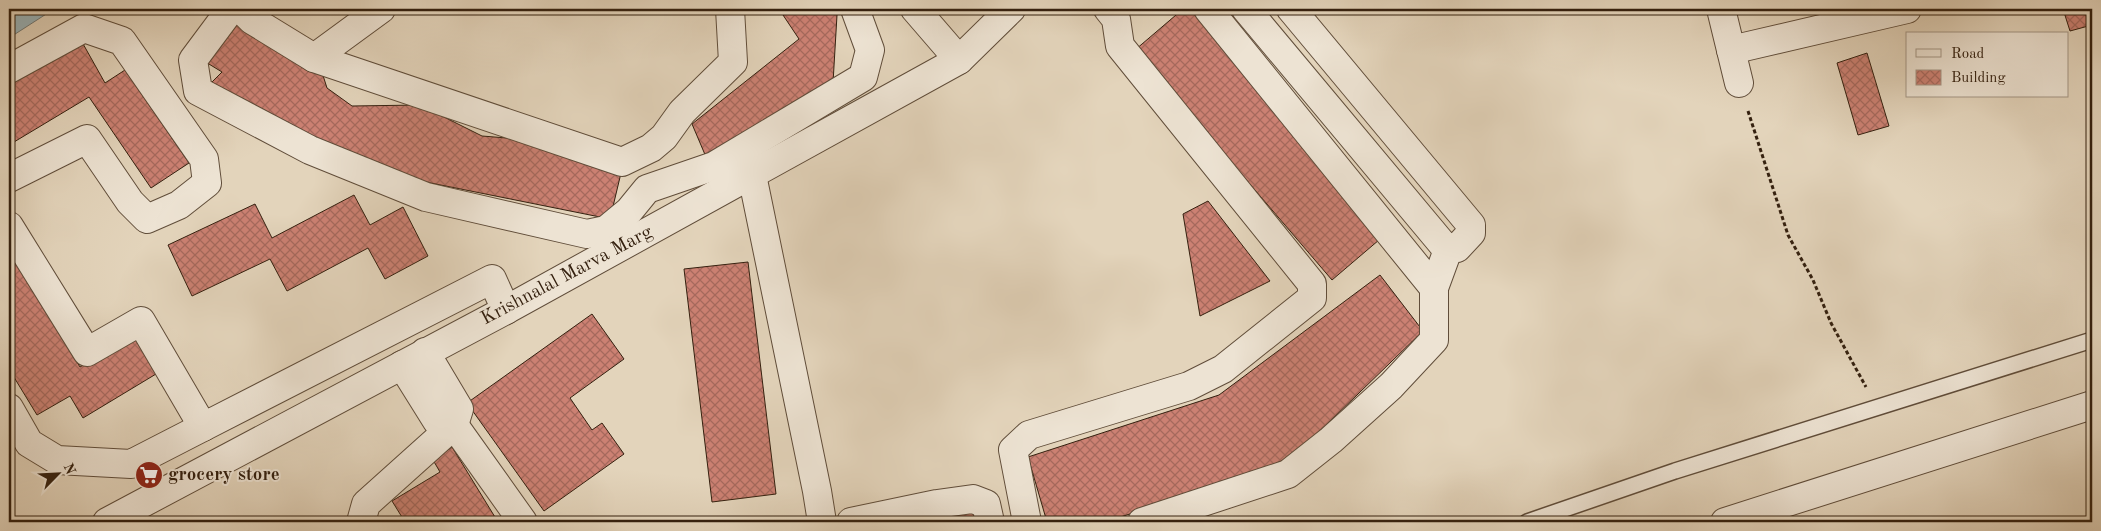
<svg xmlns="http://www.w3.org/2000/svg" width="2101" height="531" viewBox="0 0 2101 531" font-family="'Old Standard TT',serif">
<defs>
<pattern id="building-cross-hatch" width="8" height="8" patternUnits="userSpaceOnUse" patternTransform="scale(1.25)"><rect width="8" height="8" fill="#cc8173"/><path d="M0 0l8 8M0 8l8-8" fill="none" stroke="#a6695d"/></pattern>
</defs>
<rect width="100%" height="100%" fill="#e3d4bb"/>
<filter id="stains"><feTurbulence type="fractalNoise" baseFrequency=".004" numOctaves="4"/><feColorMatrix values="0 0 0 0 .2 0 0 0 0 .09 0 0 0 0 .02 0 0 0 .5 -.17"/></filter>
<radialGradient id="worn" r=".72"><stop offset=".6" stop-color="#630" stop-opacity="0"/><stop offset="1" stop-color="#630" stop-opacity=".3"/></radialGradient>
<!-- water -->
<path fill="#9ab5bb" stroke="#717976" d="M9,9H54L9,38Z"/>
<!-- building -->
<g fill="url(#building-cross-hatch)" stroke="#34200f">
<path d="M779,9H833L837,15L833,83L709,164L692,124L799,39Z"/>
<path d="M1183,9H1192L1386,234L1332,280L1135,50Z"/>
<path d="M2063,9H2092V25L2070,31Z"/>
<path d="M230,17L320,66L327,88L352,106L420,105L482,136L556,142L621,173L610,219L376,172L206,88L222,72L204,61Z"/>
<path d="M82,42L105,83L125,70L189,163L151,188L89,97L9,145V85Z"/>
<path d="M1867,53L1889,126L1858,135L1837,63Z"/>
<path d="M354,195L370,225L403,207L428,256L385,279L368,248L287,291L270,259L192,296L168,245L255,204L272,238Z"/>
<path d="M1208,201L1270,281L1200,316L1183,214Z"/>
<path d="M9,249L80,367L137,332L161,371L83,418L70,396L37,415L9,369Z"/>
<path d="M748,262L776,494L712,502L684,269Z"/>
<path d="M1380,275L1423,331L1294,456L1235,480L1105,522H1047L1028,457L1219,395Z"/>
<path d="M592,314L624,359L570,398L592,430L602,423L624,454L544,511L467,403Z"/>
<path d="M452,447L498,522H405L392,501L440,472L433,460Z"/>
<path d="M980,510L982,522H902Z"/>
</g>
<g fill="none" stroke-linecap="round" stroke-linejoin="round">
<!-- service casing -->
<g stroke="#604d3a" stroke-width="18">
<path id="service" d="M1527,522L1675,471L2092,340"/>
</g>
<!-- minor casing -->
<g stroke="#604d3a" stroke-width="30">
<g id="minor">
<path d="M231,9L193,60L198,91L310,150L426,197L587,234L606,230L629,211L647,189L714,166L863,77L870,50L855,9"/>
<path d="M241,9L252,20L314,58L622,162L651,148L664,137L682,112L733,62L730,9"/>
<path d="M915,9L959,60"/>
<path d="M1208,9L1434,288"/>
<path d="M1246,9L1444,246L1457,248L1471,233V225L1291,9"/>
<path d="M1721,9L1739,83"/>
<path d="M1731,50L1907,9"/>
<path d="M314,58L381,9"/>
<path d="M9,69L84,28L122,41L204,159L207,183L179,205L147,219L130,202L87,139L9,178"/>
<path d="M752,175L817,491L822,522"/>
<path d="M9,226L87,352L141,321L203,427L492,279L506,310"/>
<path d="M402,365L437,421L454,425L523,522"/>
<path d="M9,408L29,443L57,460L131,464L203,427"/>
<path d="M361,522L366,504L454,425L459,409L425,352"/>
<path d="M851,522L937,504L973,499L986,504L990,522"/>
<path d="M1027,522L1013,450L1029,435L1189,386L1223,369L1312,298V284L1120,46L1116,19L1108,9"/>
<path d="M1142,522L1288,474L1331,440L1391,386L1434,340V288L1449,247"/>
<path d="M1725,522L2092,405"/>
</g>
</g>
<!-- tertiary casing -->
<g stroke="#604d3a" stroke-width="30">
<path id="tertiary" d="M107,522L506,310L959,60L1011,9"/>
</g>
<!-- path -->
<path stroke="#34200f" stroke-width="3" stroke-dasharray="4 2.5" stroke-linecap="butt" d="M1748,111L1788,235L1813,280L1831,323L1866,387"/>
<!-- service -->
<use href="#service" stroke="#ede3d3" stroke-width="15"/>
<!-- minor -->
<use href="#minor" stroke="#ede3d3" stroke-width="28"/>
<!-- tertiary -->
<use href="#tertiary" stroke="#ede3d3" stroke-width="28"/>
</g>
<!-- icons -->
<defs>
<g id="supermarket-disc" transform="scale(1.4375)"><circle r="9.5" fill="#8f2418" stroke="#ede3d3"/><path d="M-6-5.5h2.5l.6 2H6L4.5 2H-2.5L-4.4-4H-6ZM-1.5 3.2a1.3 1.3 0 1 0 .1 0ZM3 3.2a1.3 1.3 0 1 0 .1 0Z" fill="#fff"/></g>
</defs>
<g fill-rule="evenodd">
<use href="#supermarket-disc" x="149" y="475"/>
</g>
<g text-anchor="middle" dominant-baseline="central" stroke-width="4" stroke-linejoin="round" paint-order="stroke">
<!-- street labels -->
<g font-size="19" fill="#34200f" stroke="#ede3d3">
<text transform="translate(567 276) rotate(-28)">Krishnalal Marva Marg</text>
</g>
<!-- poi labels -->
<g font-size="19" font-weight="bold" fill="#34200f" stroke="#ede3d3" text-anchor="start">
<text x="168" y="475">grocery store</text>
</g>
</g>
<!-- margin -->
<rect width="2101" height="531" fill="none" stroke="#e3d4bb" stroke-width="30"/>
<rect x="10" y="10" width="2081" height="511" fill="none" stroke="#34200f" stroke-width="2.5"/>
<rect x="15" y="15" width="2071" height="501" fill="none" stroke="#34200f"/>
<!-- legend -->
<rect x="1906" y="32" width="162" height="65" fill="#ede3d3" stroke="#a39585"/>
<rect x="1916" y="49" width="25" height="8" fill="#ede3d3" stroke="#a39585"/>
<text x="1951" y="58" font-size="15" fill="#34200f">Road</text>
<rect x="1916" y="70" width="25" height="15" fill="url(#building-cross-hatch)" stroke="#a39585"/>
<text x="1951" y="82" font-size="15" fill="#34200f">Building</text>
<!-- north arrow -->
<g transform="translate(58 474) rotate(66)" stroke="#ede3d3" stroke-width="4" paint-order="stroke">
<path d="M0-4L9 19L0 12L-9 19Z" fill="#34200f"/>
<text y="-8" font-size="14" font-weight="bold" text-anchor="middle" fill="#34200f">N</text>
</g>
<rect width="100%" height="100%" filter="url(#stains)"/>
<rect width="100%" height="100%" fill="url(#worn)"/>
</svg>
